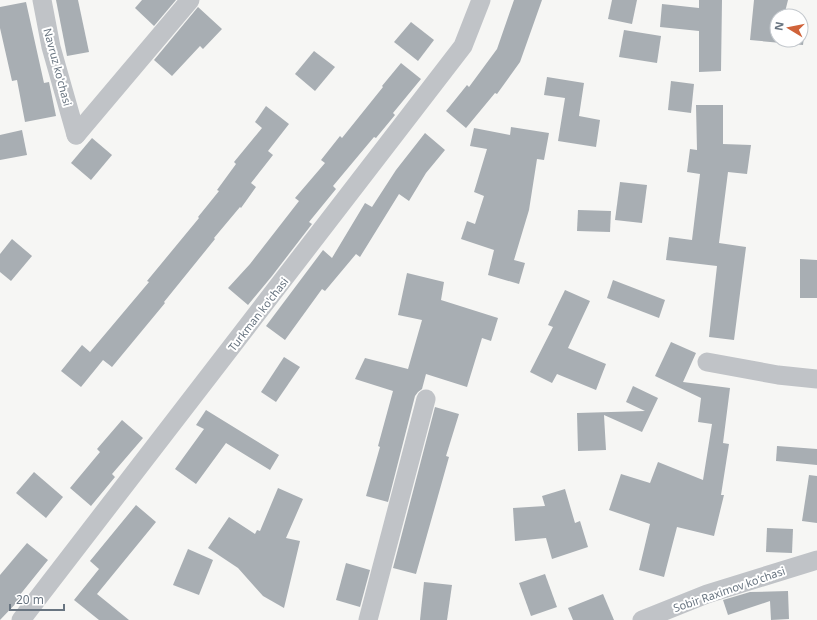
<svg xmlns="http://www.w3.org/2000/svg" width="817" height="620" viewBox="0 0 817 620" font-family="'Noto Sans',sans-serif">
<rect width="100%" height="100%" fill="#f6f6f4"/>
<!-- building -->
<g fill="#a8aeb3">
<path d="M56,0H78L89,52L67,56Z"/>
<path d="M142,0H176L154,26L135,8Z"/>
<path d="M514,0H542L520,62L497,94L495,93L466,128L446,111L467,85L469,87L497,49Z"/>
<path d="M612,0H637L632,24L608,19Z"/>
<path d="M699,0H722L721,71L699,72V31L660,27L662,4L699,8Z"/>
<path d="M754,0H788L784,16H777V40H801V29H805L803,45L750,40Z"/>
<path d="M26,2L44,83L49,82L56,116L25,122L17,80L12,81L0,28V7Z"/>
<path d="M198,7L222,29L203,49L200,46L172,76L154,60Z"/>
<path d="M411,22L434,40L418,61L394,42Z"/>
<path d="M624,30L661,36L657,63L619,57Z"/>
<path d="M314,51L335,67L315,91L295,74Z"/>
<path d="M401,63L421,79L393,113L395,115L376,138L374,137L333,186L336,189L309,222L312,224L272,276L248,305L228,288L250,264L299,201L295,198L325,163L321,160L340,136L342,138L383,87L382,86Z"/>
<path d="M547,77L584,83L579,116L600,120L596,147L558,141L565,98L544,95Z"/>
<path d="M671,81L694,84L691,113L668,110Z"/>
<path d="M696,105H723V144L751,145L747,174L728,172L719,243L746,247L734,340L709,337L717,266L666,260L669,237L692,240L700,174L687,172L690,149L697,150Z"/>
<path d="M266,106L289,124L268,151L273,155L251,183L256,187L241,208L240,207L214,238L215,239L164,302L165,303L112,367L103,360L81,387L61,371L82,345L90,352L149,282L147,281L199,218L198,217L219,191L217,190L236,164L234,162L262,128L255,122Z"/>
<path d="M511,127L549,133L544,160L537,159L529,210L514,260L525,263L519,284L488,275L494,250L461,239L467,221L475,224L484,196L474,192L487,149L470,146L474,128L510,135Z"/>
<path d="M22,130L27,155L0,160V135Z"/>
<path d="M425,133L445,150L426,173L409,201L399,194L360,257L356,254L325,291L322,289L285,340L266,326L323,250L332,258L365,203L372,207L396,170Z"/>
<path d="M92,138L112,155L91,180L71,163Z"/>
<path d="M620,182L647,185L642,223L615,220Z"/>
<path d="M578,210L611,211L610,232L577,231Z"/>
<path d="M12,239L32,256L11,281L0,272V254Z"/>
<path d="M800,259L817,260V298H800Z"/>
<path d="M407,273L444,282L441,300L498,318L491,341L482,338L467,387L426,374L422,389L418,392L415,396L388,502L366,496L380,447L378,446L393,391L355,379L365,358L408,369L422,320L398,315Z"/>
<path d="M613,280L665,300L659,318L607,298Z"/>
<path d="M565,290L590,301L568,348L606,364L596,390L557,374L552,383L530,372L553,327L548,325Z"/>
<path d="M671,342L696,353L683,382L730,388L723,443L729,444L721,495H724L714,536L677,527L664,577L639,570L650,524L609,510L621,474L650,483L658,462L703,480L712,424L698,422L701,398L655,376Z"/>
<path d="M284,357L300,367L276,402L261,392Z"/>
<path d="M633,386L658,398L642,432L604,415L606,450L578,451L577,413L645,411L626,402Z"/>
<path d="M435,407L459,414L446,456L449,457L416,574L393,568Z"/>
<path d="M206,410L279,455L270,470L226,443L196,484L175,469L204,429L196,425Z"/>
<path d="M122,420L143,438L112,474L115,477L91,506L70,488L100,452L97,449Z"/>
<path d="M777,446L817,449V465L776,461Z"/>
<path d="M34,472L63,497L46,518L16,493Z"/>
<path d="M809,475L817,476V523L802,521Z"/>
<path d="M278,488L303,499L286,538L300,541L284,608L263,596L238,568L208,548L229,517L255,534L257,530L260,531Z"/>
<path d="M565,489L575,523L580,521L588,547L552,559L546,538L515,541L513,508L545,506L542,496Z"/>
<path d="M136,505L156,522L97,594L129,620H99L74,600L99,569L90,561Z"/>
<path d="M767,528L793,529L792,553L766,552Z"/>
<path d="M27,543L48,560L19,596L21,598L0,620V575Z"/>
<path d="M188,549L213,560L199,595L173,585Z"/>
<path d="M346,563L370,570L360,607L336,600Z"/>
<path d="M545,574L557,607L531,616L519,583Z"/>
<path d="M424,582L452,585L447,620H420Z"/>
<path d="M788,591L789,619L771,620L770,601L728,615L723,600L750,592Z"/>
<path d="M603,594L614,620H573L568,608Z"/>
</g>
<g fill="none" stroke-linecap="round" stroke-linejoin="round">
<!-- street -->
<g stroke="#c0c3c7" stroke-width="19">
<path d="M42,0L51,47L76,135"/>
<path d="M76,135L190,0"/>
<path d="M707,362L778,375L817,379"/>
<path d="M21,620L463,46L481,0"/>
<path d="M368,620L426,399"/>
<path d="M642,620L707,594L817,560"/>
</g>
</g>
<g text-anchor="middle" dominant-baseline="central" stroke-width="4" stroke-linejoin="round" paint-order="stroke">
<!-- street labels -->
<g font-size="11" fill="#697581" stroke="#fff">
<text transform="translate(58 67) rotate(75)">Navruz ko'chasi</text>
<text transform="translate(258 314) rotate(-52)">Turkman ko'chasi</text>
<text transform="translate(729 589) rotate(-19)">Sobir Raximov ko'chasi</text>
</g>
</g>
<!-- north arrow -->
<g transform="translate(789 28) rotate(280)"><circle r="19" fill="#ffffff" stroke="#c3c8cd"/>
<path d="M0-3L7 15L0 10L-7 15Z" fill="#d0633a"/>
<text y="-6" font-size="11" font-weight="bold" text-anchor="middle" fill="#697581">N</text>
</g>
<!-- scale -->
<path d="M10 604v6h54v-6" fill="none" stroke="#697581" stroke-width="2"/>
<text x="16" y="604" font-size="12" fill="#697581" stroke="#ffffff" stroke-width="3" paint-order="stroke">20 m</text>
</svg>
